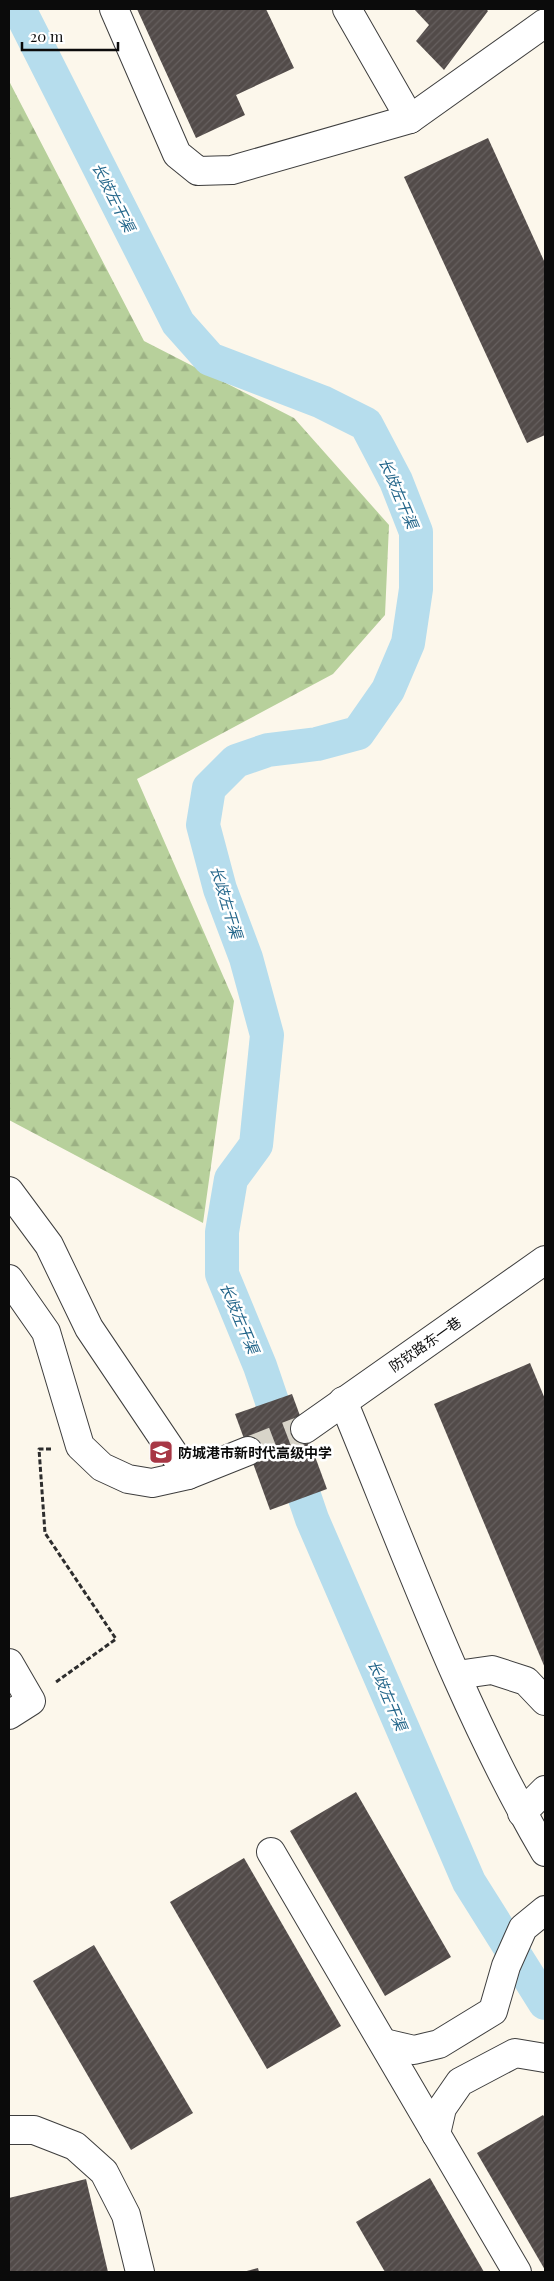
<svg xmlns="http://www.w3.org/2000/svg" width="554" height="2281" viewBox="0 0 554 2281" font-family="'Playfair Display','Noto Sans SC',serif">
<defs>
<pattern id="forest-firs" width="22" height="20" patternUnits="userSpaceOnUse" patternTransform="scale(1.25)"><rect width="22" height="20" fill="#b7d09b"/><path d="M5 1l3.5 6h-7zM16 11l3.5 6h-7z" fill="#9cb184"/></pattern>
<pattern id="building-hatch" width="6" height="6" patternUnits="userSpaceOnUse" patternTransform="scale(1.25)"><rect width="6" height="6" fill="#524b49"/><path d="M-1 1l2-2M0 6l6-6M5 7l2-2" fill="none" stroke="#66605f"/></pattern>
</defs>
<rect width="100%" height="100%" fill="#fcf7eb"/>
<!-- forest -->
<path fill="url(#forest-firs)" d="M9,81L144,341L294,418L389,525L385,615L333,674L137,779L234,1001L203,1223L9,1120Z"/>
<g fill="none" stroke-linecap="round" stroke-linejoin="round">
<!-- canal -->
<path stroke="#b6dded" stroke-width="34" d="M19,9L178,323L210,359L322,402L366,424L396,481L416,532V589L408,643L388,690L358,733L317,744L268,750L236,761L209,788L203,825L220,889L246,958L267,1035L256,1145L231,1179L222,1232V1274L260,1366L312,1519L469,1882L545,2003"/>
</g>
<!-- building -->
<g fill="url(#building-hatch)">
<path d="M137,9H266L294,68L236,95L245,115L196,138Z"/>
<path d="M414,9H486L488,11L444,70L416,41L429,25Z"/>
<path d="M488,138L545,263V435L527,443L404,177Z"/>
<path d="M530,1363L545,1399V1668L434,1404Z"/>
<path d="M292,1394L327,1489L270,1510L235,1414Z"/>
<path d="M356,1792L451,1957L385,1996L290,1831Z"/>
<path d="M244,1858L341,2026L267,2069L170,1902Z"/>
<path d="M94,1945L193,2113L131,2150L33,1981Z"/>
<path d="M543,2115L545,2118V2270L477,2153Z"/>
<path d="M430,2178L484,2272H385L356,2222Z"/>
<path d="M86,2179L108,2272H9V2198Z"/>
<path d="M258,2268L259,2272H243Z"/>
</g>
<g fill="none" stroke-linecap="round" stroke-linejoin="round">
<!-- minor-tunnel -->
<path stroke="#d8d4c9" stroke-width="28" stroke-dasharray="28 14" stroke-linecap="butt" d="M248,1451L305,1429"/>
<!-- minor casing -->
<g stroke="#3e3e3e" stroke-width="30">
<g id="minor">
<path d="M114,9L177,154L198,171L232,170L410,119L545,23"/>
<path d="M347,9L410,119"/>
<path d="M9,1191L49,1245L89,1328L188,1475L248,1451"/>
<path d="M9,1279L46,1332L80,1446L102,1467L128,1479L152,1483L188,1475"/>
<path d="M343,1401C406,1553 462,1710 545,1852"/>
<path d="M305,1429L545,1260"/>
<path d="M9,1663L31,1701L9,1715"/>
<path d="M457,1675L492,1670L526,1681L545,1701"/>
<path d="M522,1813L545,1790"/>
<path d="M271,1852L517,2272"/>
<path d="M384,2043L414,2050L439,2044L493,2011L506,1966L523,1928L545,1910"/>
<path d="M9,2130H34L75,2146L104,2172L126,2215L140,2272"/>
<path d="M436,2134L442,2108L460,2082L515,2053L545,2058"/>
</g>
</g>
<!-- path -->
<path stroke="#2d2d2d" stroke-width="3" stroke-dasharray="5 2.5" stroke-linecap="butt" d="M51,1449H39L45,1533L116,1639L56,1682"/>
<!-- minor -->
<use href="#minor" stroke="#fff" stroke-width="28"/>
</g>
<!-- icons -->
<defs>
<g id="school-square" transform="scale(1.25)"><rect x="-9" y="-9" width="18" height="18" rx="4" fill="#a73644" stroke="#fff"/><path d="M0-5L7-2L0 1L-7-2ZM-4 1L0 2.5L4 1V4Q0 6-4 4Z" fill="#fff"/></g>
</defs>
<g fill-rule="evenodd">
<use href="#school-square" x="161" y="1452"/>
</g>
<g text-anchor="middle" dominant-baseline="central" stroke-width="5" stroke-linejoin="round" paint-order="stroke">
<!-- street labels -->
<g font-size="14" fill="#0b0b0b" stroke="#fff">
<text transform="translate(425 1344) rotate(-35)">防钦路东一巷</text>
</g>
<!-- poi labels -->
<g font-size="14" font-weight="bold" fill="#0b0b0b" stroke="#fff" text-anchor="start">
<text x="178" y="1452">防城港市新时代高级中学</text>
</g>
<!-- water labels -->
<g font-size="15" font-style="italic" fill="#25678b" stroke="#fff">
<text transform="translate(114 197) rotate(63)">长歧左干渠</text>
<text transform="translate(399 493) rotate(67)">长歧左干渠</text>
<text transform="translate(227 902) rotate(73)">长歧左干渠</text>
<text transform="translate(240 1318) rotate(67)">长歧左干渠</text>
<text transform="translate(388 1695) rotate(67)">长歧左干渠</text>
</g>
</g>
<!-- border -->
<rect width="554" height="2281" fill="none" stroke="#0b0b0b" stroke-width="20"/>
<!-- scale -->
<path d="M22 42v8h96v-8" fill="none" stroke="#0b0b0b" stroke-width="2.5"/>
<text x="30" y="42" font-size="15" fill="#0b0b0b" stroke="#ffffff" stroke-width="4" paint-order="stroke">20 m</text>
</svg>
